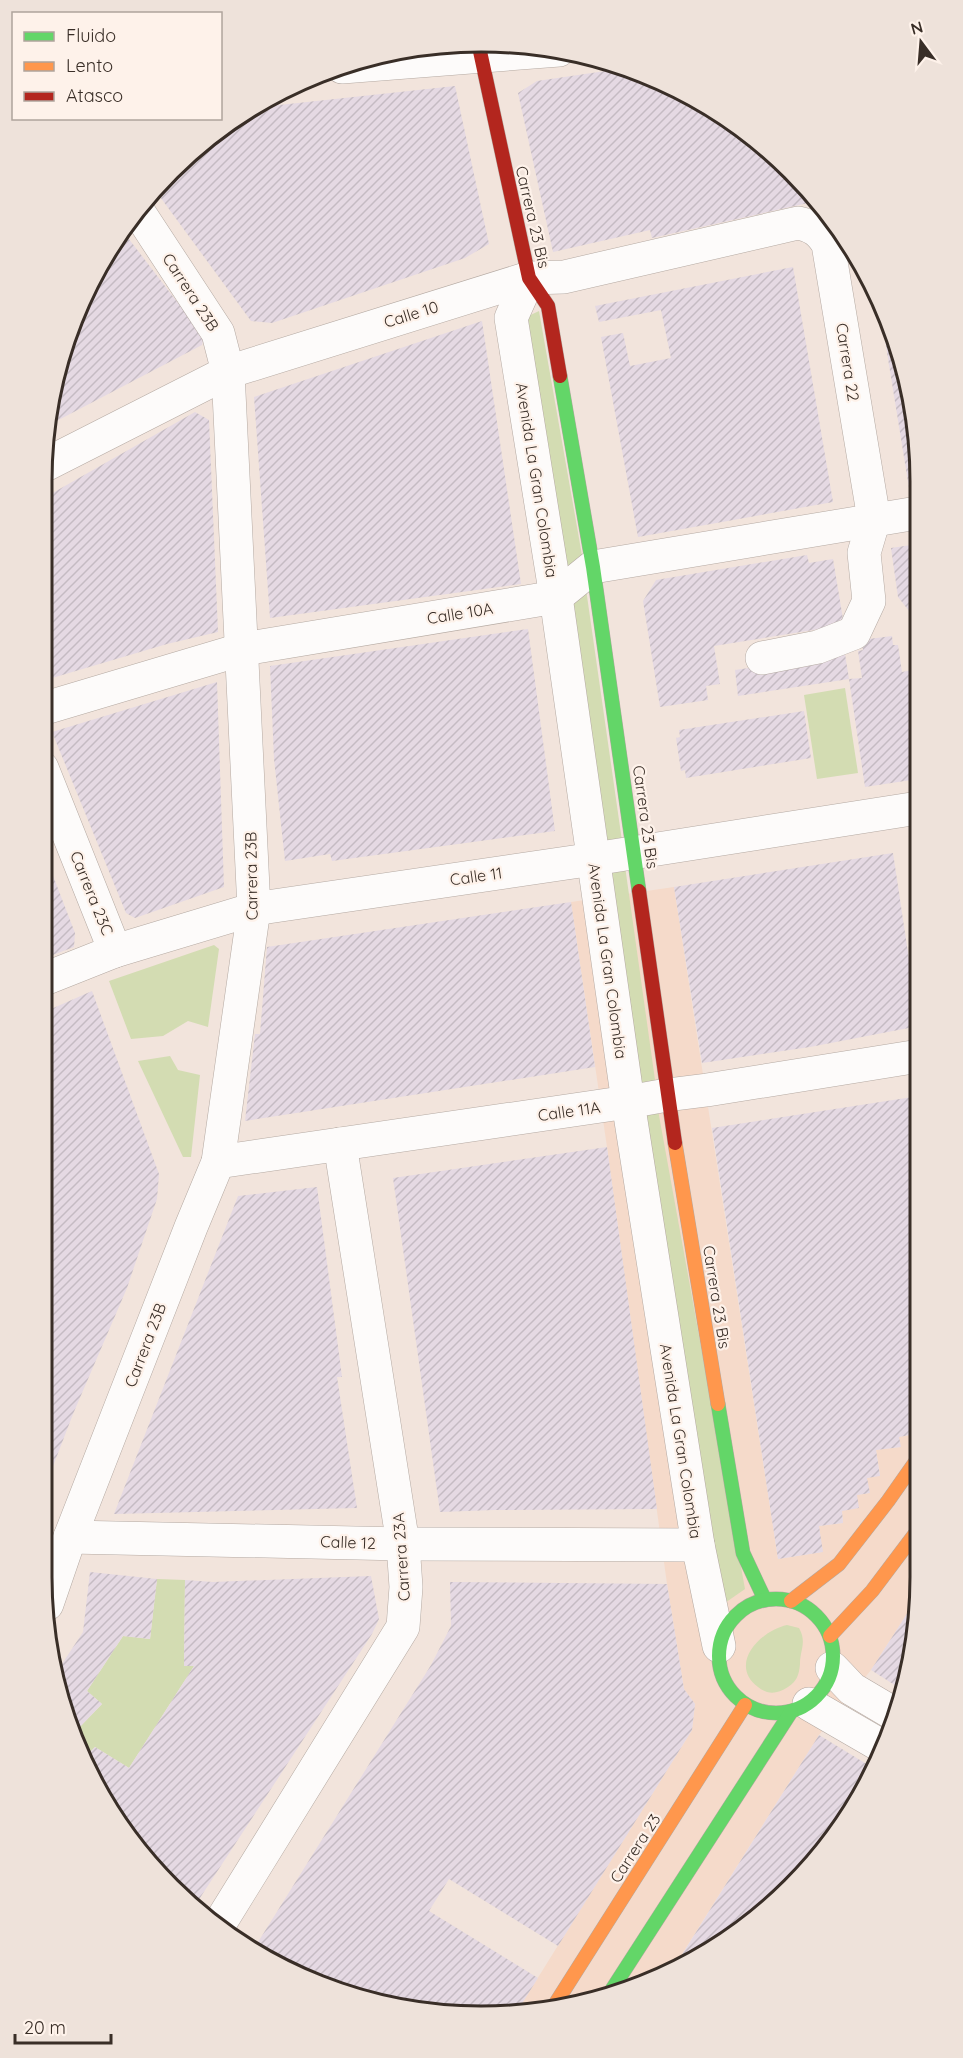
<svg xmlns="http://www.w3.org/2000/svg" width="963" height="2058" viewBox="0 0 963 2058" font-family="Quicksand,sans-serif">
<defs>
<pattern id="building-hatch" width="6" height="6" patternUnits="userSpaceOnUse" patternTransform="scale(1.5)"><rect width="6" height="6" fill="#e5d9e3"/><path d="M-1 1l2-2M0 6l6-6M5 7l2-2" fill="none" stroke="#c5bbc3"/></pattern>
</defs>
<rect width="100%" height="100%" fill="#f2e4dc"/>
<!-- built -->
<path fill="#f5daca" d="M674,887L778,1559L822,1552L819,1526L843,1523L842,1511L857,1495L869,1493L867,1478L880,1475L876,1450L900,1447L899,1437L915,1434L912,1414L920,1404L921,1577L919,1595L871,1670L819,1735L674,1967L567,2008L516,2013L692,1730L695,1704L684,1689L667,1584L607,1147L571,902Z"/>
<!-- green -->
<g fill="#d3dcb2">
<path d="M539,311L583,561L564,574L522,319Z"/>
<path d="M586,589L622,841L604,845L568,604Z"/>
<path d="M845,688L858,773L817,779L804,695Z"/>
<path d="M625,866L656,1087L639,1089L603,868Z"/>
<path d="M214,945L219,949L208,1027L188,1021L163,1036L131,1039L109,981Z"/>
<path d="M170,1056L178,1070L200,1075L191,1157H183L138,1061Z"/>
<path d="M658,1110L745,1589L722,1605L642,1112Z"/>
<path d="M157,1579L185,1580L184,1665L194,1666L129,1768L95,1747L84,1758L73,1734L102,1704L87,1691L123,1636L150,1639Z"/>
<path d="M787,1625L799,1628C807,1642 800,1650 800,1664C799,1675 797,1681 788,1687C777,1694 768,1695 758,1687C728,1664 760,1631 787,1625Z"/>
</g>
<!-- building -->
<g fill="url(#building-hatch)">
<path d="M626,68L649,75L749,133L817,201L652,238L650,230L553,252L518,93L537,81Z"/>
<path d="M455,86L489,244L465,258L272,323L251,321L155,190L170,171L237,116L252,108Z"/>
<path d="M122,230L204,337L202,345L47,426L50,396L75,314L116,238Z"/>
<path d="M793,267L833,502L638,537L601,337L623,333L630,366L671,358L661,310L599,322L595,306Z"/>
<path d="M878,297L887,313L917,424V487L909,488Z"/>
<path d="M482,321L521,584L270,618L254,397Z"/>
<path d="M195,412L209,420L218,632L167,644L42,681V499Z"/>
<path d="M918,544V615L913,616L898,597L891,548Z"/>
<path d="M807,555L809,563L833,559L844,625L714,646L720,684L706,686L708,700L660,707L643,601L656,580Z"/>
<path d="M528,629L555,831L332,861L330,854L285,861L274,759L270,666Z"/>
<path d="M892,636L893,645H898L902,672L918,669V779L865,787L849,679L862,678L858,651L863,650L861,640Z"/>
<path d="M845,654L849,679L738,696L735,670Z"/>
<path d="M217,682L224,887L135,918L126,913L52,732Z"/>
<path d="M804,711L811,758L686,778L685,770L681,771L676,738L680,737L679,730Z"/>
<path d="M42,847L75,933L74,947L42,959Z"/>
<path d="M893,853L919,1026L810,1047L702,1063L674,887Z"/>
<path d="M571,902L595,1067L245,1121L255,1034H260L267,947Z"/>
<path d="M92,991L159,1174L157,1199L127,1288L73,1414L42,1495V1013Z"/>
<path d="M919,1096L920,1404L912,1414L915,1434L899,1437L901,1447L876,1450L880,1476L867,1478L870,1493L857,1495L859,1508L842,1511L843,1523L819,1526L823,1552L778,1559L712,1128Z"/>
<path d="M607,1147L657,1509L494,1510L440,1512L393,1178Z"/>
<path d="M317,1187L342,1377H337L357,1508L114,1514L238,1196Z"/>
<path d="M90,1572L157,1579L150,1639L123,1636L87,1691L102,1704L73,1734L65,1718L58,1670L83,1632Z"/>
<path d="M371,1576L379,1619L372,1634L196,1904L151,1866L101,1796L84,1758L95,1747L129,1768L194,1666H184L185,1580L213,1582Z"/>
<path d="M450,1582L667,1584L684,1689L695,1704L692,1730L558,1946L449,1879L429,1911L538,1978L516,2013L481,2016L396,2008L261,1957L253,1950L431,1665L451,1626Z"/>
<path d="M919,1595L912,1663L904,1691L871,1670Z"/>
<path d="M819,1735L873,1768L812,1867L701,1957L684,1964L678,1961Z"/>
</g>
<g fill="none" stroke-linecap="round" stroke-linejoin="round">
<!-- street casing -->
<g stroke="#b4a9a2" stroke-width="34">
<g id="street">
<path d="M342,67L559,50"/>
<path d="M529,278L511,318L556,597L628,1102L698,1545L719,1646"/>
<path d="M43,466L228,372L529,278L564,277L798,223C813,226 820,231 828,244L874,519L864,553L869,601L854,633L818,647L762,658"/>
<path d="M42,709L243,649L556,597L593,567L917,513"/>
<path d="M42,768L115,951"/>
<path d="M42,980L115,951L254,909L594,859L918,808"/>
<path d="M218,1162L628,1102L667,1095L707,1090L919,1056"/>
<path d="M70,1537L403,1544L698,1545"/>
<path d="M47,1604L70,1537L191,1227L218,1162L254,909L228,372L218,333L138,211"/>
<path d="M832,1668L852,1689L896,1715"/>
<path d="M809,1704L885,1748"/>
<path d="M220,1923L403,1627L406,1587L403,1544L340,1144"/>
</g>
</g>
<!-- fast casing -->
<g stroke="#b4a9a2" stroke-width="15">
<g id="fast">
<path d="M560,376L593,567L639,891"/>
<path d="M718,1404L743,1553L765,1600"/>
<circle cx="776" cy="1656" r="57"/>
<path d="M611,1991L791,1712"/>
</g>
</g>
<!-- slow casing -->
<g stroke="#b4a9a2" stroke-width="15">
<g id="slow">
<path d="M675,1143L718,1404"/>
<path d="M791,1601L839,1564L888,1501L921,1454"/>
<path d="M830,1636L872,1591L921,1526"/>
<path d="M552,2009L745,1705"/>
</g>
</g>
<!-- jam casing -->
<g stroke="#b4a9a2" stroke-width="15">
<g id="jam">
<path d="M478,42L529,278L548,306L560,376"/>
<path d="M639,891L675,1143"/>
</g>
</g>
<!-- street -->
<use href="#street" stroke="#fdfbfa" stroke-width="33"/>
<!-- fast -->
<use href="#fast" stroke="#63d668" stroke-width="14"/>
<!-- slow -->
<use href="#slow" stroke="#ff974d" stroke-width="14"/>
<!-- jam -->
<use href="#jam" stroke="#b3261e" stroke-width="14"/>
</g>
<g text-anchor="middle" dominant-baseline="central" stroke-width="4.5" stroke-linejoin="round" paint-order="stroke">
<!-- street labels -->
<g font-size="16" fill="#392e27" stroke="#fef2ea">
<text transform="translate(533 217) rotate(77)">Carrera 23 Bis</text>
<text transform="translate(191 292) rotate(57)">Carrera 23B</text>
<text transform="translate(411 314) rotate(-17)">Calle 10</text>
<text transform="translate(848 362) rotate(81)">Carrera 22</text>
<text transform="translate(537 480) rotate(81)">Avenida La Gran Colombia</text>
<text transform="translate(460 613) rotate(-9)">Calle 10A</text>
<text transform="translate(646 817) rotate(82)">Carrera 23 Bis</text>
<text transform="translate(251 876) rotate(-91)">Carrera 23B</text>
<text transform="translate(476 876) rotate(-8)">Calle 11</text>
<text transform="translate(92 893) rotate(68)">Carrera 23C</text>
<text transform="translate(608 961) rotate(82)">Avenida La Gran Colombia</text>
<text transform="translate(569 1111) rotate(-8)">Calle 11A</text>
<text transform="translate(717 1297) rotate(81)">Carrera 23 Bis</text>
<text transform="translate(145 1345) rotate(-69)">Carrera 23B</text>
<text transform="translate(681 1441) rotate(81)">Avenida La Gran Colombia</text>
<text transform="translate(348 1542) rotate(2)">Calle 12</text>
<text transform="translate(401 1557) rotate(-94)">Carrera 23A</text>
<text transform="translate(635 1848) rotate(-57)">Carrera 23</text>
</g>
</g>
<!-- crop -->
<path d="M0 0H963V2058H0ZM481 52H481A429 429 0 0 1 910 481V1577A429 429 0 0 1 481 2006H481A429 429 0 0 1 52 1577V481A429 429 0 0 1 481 52Z" fill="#eee2da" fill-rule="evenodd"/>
<path fill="none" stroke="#392e27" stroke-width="3" d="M481 52H481A429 429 0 0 1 910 481V1577A429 429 0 0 1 481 2006H481A429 429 0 0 1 52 1577V481A429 429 0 0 1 481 52Z"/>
<!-- legend -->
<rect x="12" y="12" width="210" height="108" fill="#fef2ea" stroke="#afa49c" stroke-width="1.5"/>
<rect x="24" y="32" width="30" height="9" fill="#63d668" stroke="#afa49c" stroke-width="1.5"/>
<text x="66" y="42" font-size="18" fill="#392e27">Fluido</text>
<rect x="24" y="62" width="30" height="9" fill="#ff974d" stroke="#afa49c" stroke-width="1.5"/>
<text x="66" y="72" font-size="18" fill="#392e27">Lento</text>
<rect x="24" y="92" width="30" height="9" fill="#b3261e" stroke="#afa49c" stroke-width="1.5"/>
<text x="66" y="102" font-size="18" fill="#392e27">Atasco</text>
<!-- north arrow -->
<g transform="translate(921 42) rotate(344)" stroke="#fef2ea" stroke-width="4.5" paint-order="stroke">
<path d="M0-4.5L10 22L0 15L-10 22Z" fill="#392e27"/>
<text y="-9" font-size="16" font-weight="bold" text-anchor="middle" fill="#392e27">N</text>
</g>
<!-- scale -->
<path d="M15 2034v9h96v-9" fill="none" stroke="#392e27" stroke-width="3"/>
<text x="24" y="2034" font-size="18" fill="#392e27" stroke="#fef2ea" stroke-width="4.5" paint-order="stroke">20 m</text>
</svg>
